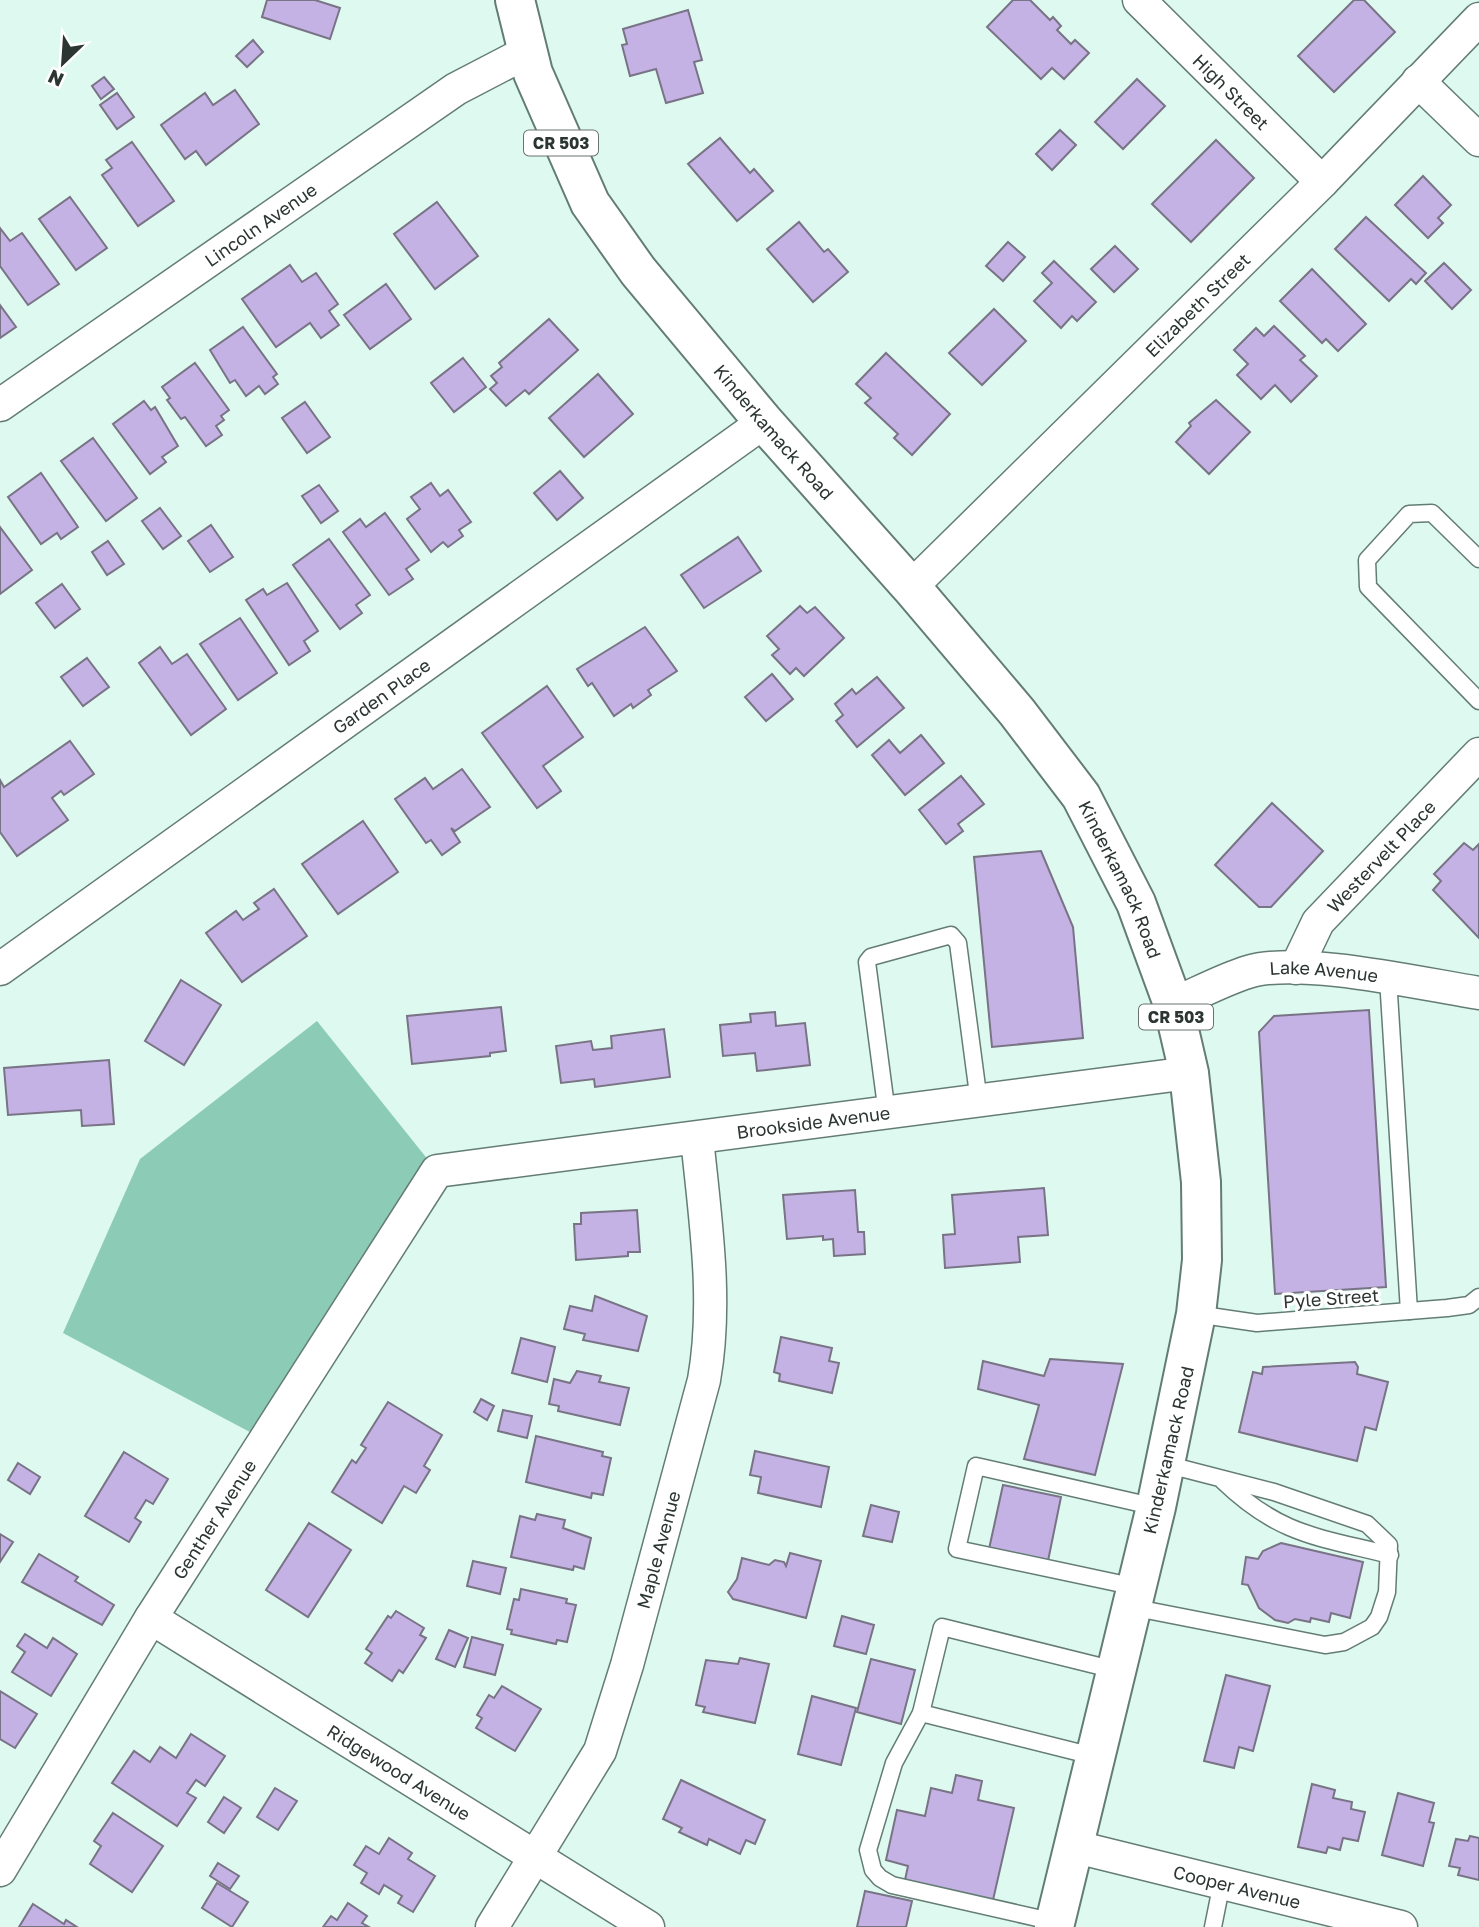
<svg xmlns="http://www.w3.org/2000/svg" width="1479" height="1927" viewBox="0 0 1479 1927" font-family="'Golos Text',sans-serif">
<rect width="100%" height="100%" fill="#def9ef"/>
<!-- forest -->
<path fill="#8ccbb6" d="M317,1021L437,1171L267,1441L63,1333L140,1159Z"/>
<!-- building -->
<g fill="#c3b2e3" stroke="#797386" stroke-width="2">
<path d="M267,0H315L340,8L330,39L262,17Z"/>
<path d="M1013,0H1030L1050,20L1053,17L1061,26L1057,30L1071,44L1075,40L1089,53L1064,79L1052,68L1041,79L987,27Z"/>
<path d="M1354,0H1364L1395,32L1334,92L1298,56Z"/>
<path d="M688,10L702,60L694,62L703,93L666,103L656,69L630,76L622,45L627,44L623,29Z"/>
<path d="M253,40L263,52L247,67L236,56Z"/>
<path d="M104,77L114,89L101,99L92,86Z"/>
<path d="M1137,79L1165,106L1123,149L1095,122Z"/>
<path d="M235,90L259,124L206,165L196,151L185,159L161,125L205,93L213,105Z"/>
<path d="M117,93L134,117L117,129L100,105Z"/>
<path d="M1060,130L1076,145L1052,170L1036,154Z"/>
<path d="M720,138L750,173L754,169L773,191L737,221L688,164Z"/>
<path d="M1216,140L1254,178L1191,242L1152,204Z"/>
<path d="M132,142L174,201L138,226L102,175L112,168L106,160Z"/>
<path d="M1423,176L1451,205L1438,218L1443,223L1428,238L1395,205Z"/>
<path d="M70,197L107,248L76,270L39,219Z"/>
<path d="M437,202L478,256L435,289L394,234Z"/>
<path d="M1366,217L1426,273L1416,284L1411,279L1389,301L1335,249Z"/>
<path d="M799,222L824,252L828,249L848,272L813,302L767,249Z"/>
<path d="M0,228L10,241L22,233L59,284L28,305L0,266Z"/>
<path d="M1008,242L1025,257L1003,281L986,266Z"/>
<path d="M1115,246L1138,269L1114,292L1091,269Z"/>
<path d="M1054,261L1096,302L1077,321L1072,316L1061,328L1034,301L1052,283L1042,273Z"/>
<path d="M1444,263L1471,290L1452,309L1425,281Z"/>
<path d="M290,265L302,282L316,273L338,304L329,311L339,325L321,338L310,323L276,347L242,299Z"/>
<path d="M1312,269L1366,324L1338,351L1326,339L1322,343L1280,301Z"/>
<path d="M386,284L411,319L370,349L344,315Z"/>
<path d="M0,305L16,327L0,338Z"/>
<path d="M994,309L1026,341L982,385L949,353Z"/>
<path d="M549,319L578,350L529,394L525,390L506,406L490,389L497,383L491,376L502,367L499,363Z"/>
<path d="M1274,326L1305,356L1300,360L1317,376L1291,402L1275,385L1261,399L1237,375L1248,364L1234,350L1256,328L1264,336Z"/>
<path d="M243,327L277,374L273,377L278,384L265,394L259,386L246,396L235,380L230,383L210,350Z"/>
<path d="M886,353L950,414L912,455L894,438L898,434L865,403L871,398L856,384Z"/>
<path d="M463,358L486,387L454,412L431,383Z"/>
<path d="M195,363L229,410L221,416L224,420L216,426L222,435L206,446L185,417L181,419L167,400L170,398L162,387Z"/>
<path d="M598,374L633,414L584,457L549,418Z"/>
<path d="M1216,400L1250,432L1209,474L1176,442L1191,426L1189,423Z"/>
<path d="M144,401L151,410L155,407L178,446L162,457L166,462L150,474L113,424Z"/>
<path d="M305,402L330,437L307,453L282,418Z"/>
<path d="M93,438L137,498L106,521L61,461Z"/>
<path d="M560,471L583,498L557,520L534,493Z"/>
<path d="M41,473L78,527L61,539L57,533L41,544L8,497Z"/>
<path d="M431,483L440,496L448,490L471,522L459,530L463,536L448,547L443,542L431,552L407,519L420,509L411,497Z"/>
<path d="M319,485L338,511L321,523L302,496Z"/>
<path d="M160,508L181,536L163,549L142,521Z"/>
<path d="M385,513L419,560L406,569L413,579L389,595L343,532L360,519L366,527Z"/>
<path d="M211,525L233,557L210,572L188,541Z"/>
<path d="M0,527L32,570L0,594Z"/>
<path d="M738,537L761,571L704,608L681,575Z"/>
<path d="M329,539L370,595L356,605L362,613L340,629L293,565Z"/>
<path d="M108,541L124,564L107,575L92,552Z"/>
<path d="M287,583L318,631L304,641L310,651L289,665L246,600L263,589L267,595Z"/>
<path d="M62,584L80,609L55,628L36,603Z"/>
<path d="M800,606L807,613L815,607L844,638L804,676L796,668L790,674L772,655L779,649L767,636Z"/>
<path d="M240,618L277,673L238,700L200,644Z"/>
<path d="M645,627L677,671L648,690L651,695L633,708L631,704L614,716L592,683L588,686L577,669Z"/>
<path d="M160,647L172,664L187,654L226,709L191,735L139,663Z"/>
<path d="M87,658L109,687L83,706L61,677Z"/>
<path d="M772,674L793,699L766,721L745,697Z"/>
<path d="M877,677L904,708L857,747L836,721L843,715L835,704L852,689L856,694Z"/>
<path d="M547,686L583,737L543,766L561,791L537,808L482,733Z"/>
<path d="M921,735L944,763L905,795L872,755L889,740L900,753Z"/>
<path d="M70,741L94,774L64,795L61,791L52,798L68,820L17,856L0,832V780L4,787Z"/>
<path d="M462,769L490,807L455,831L451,828L460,842L442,855L431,840L426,843L395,799L425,778L433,789Z"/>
<path d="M961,776L984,804L958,824L963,831L946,844L919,810Z"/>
<path d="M1272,803L1323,851L1271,907H1259L1215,865Z"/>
<path d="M363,821L398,872L338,914L302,864Z"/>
<path d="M1464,843L1473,850L1479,844V938L1433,890L1441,881L1434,874Z"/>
<path d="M1041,851L1073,927L1083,1038L992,1047L974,857Z"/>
<path d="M274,889L307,936L242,982L206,933L236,911L243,920L259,909L254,903Z"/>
<path d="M181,980L221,1005L184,1065L145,1041Z"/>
<path d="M501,1007L506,1051L490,1053V1056L412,1064L407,1016Z"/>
<path d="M1369,1010L1386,1287L1275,1294L1259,1032L1274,1016Z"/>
<path d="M775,1012L776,1026L805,1023L810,1065L757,1071L755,1053L723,1056L720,1025L751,1022L750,1014Z"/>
<path d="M664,1029L670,1077L595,1087L594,1079L561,1083L556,1046L591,1041L593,1050L612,1048L611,1036Z"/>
<path d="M109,1060L114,1124L82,1126L81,1110L8,1115L4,1068Z"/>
<path d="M1044,1188L1048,1235L1018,1237L1020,1262L945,1268L943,1235L955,1234L952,1195Z"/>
<path d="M855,1190L858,1232H864L865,1254L834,1256L833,1239L823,1240V1236L787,1239L783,1195Z"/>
<path d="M637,1210L640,1252H628V1256L576,1260L574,1224H581V1213Z"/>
<path d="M595,1296L647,1316L638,1351L583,1340L585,1334L564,1329L570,1306L592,1311Z"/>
<path d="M781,1337L832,1348L829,1361L839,1363L832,1393L779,1381L780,1374L774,1372Z"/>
<path d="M521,1338L555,1347L547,1382L512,1373Z"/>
<path d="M1050,1359L1123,1364L1095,1475L1024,1459L1039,1405L978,1389L983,1361L1044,1376Z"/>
<path d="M1355,1362L1358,1367L1357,1374L1388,1382L1376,1430L1365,1427L1357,1461L1239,1432L1253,1372L1262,1374L1263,1367Z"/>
<path d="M577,1371L601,1376L599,1382L629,1388L620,1425L558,1411L559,1406L549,1404L554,1379L570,1383Z"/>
<path d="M481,1399L494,1406L487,1420L474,1412Z"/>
<path d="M388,1402L442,1435L424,1466L430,1470L416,1493L404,1486L382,1523L332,1492L352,1460L356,1463L366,1448L361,1445Z"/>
<path d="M503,1410L532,1416L527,1438L498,1431Z"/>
<path d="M536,1436L603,1452L602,1456L611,1458L603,1495L592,1493L591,1498L526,1482Z"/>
<path d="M755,1451L829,1467L821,1507L758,1493L761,1477L750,1475Z"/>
<path d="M124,1452L168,1479L153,1504L146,1500L135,1518L141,1522L129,1542L85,1516Z"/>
<path d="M18,1463L40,1477L30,1494L8,1480Z"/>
<path d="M1003,1485L1061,1497L1048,1561L989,1549Z"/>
<path d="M871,1505L899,1512L892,1542L863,1536Z"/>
<path d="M537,1514L565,1520L563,1528L591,1538L584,1569L574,1566L573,1570L511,1557L520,1516L535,1520Z"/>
<path d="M309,1523L351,1550L308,1617L266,1590Z"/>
<path d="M0,1534L13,1542L0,1562Z"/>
<path d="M1281,1543L1363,1562L1350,1618L1331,1613L1329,1622L1311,1618L1310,1622L1295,1619L1288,1623L1275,1620L1259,1608L1248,1585L1242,1584L1246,1557L1258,1559L1263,1551Z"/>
<path d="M790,1553L821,1561L806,1618L733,1599L728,1592L737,1579L742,1558L769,1565L775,1560L784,1562L786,1566Z"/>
<path d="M39,1554L78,1577L75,1581L114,1605L102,1625L22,1582Z"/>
<path d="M473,1561L506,1568L500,1594L467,1586Z"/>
<path d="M521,1589L567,1599L566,1603L576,1605L567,1642L557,1640L556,1644L511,1634L512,1630L507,1629L514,1599L519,1600Z"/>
<path d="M396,1611L424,1628L420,1635L426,1638L403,1673L399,1670L392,1681L365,1663L372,1653L366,1649L388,1616L391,1618Z"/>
<path d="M842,1616L874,1625L866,1654L834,1646Z"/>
<path d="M449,1630L468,1638L455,1667L436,1659Z"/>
<path d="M25,1634L47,1648L53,1638L77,1654L51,1696L12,1672L25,1652L17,1646Z"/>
<path d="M472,1637L503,1645L495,1675L464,1667Z"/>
<path d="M740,1658L769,1664L755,1723L703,1712L705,1707L696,1705L706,1660L738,1664Z"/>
<path d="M871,1659L915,1670L901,1724L857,1712Z"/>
<path d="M1226,1675L1270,1686L1253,1751L1239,1747L1234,1768L1204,1761Z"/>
<path d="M502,1686L541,1709L515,1751L476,1728L482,1718L477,1715L489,1695L494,1698Z"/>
<path d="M0,1691L37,1714L15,1748L0,1739Z"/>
<path d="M812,1696L856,1708L841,1765L798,1754Z"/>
<path d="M191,1734L225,1756L205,1786L196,1780L187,1793L196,1798L177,1826L112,1783L134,1751L150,1762L160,1747L176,1758Z"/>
<path d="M956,1775L982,1781L978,1800L1014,1808L993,1900L905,1880L908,1866L886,1860L897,1810L925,1816L931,1788L952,1793Z"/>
<path d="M681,1780L765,1820L755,1844L746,1840L740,1854L709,1839L707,1845L679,1832L682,1828L663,1819Z"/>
<path d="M1312,1784L1335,1790L1333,1798L1352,1802L1351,1809L1365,1812L1358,1841L1343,1838L1340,1850L1328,1847L1326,1853L1298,1847Z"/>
<path d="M275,1788L297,1801L278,1830L257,1817Z"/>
<path d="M1398,1793L1434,1803L1429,1822L1434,1823L1423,1866L1382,1855Z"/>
<path d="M224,1797L241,1808L224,1833L208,1822Z"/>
<path d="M113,1813L163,1846L132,1892L90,1864L101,1846L94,1841Z"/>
<path d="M1470,1836L1479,1838V1880L1458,1875L1460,1868L1449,1866L1456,1839L1468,1841Z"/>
<path d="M389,1838L412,1853L408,1859L435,1876L413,1912L398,1903L402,1896L384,1885L379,1894L361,1883L367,1873L354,1865L366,1846L379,1854Z"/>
<path d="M218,1863L239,1876L230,1889L210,1876Z"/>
<path d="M217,1883L248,1902L232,1927L202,1908Z"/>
<path d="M865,1891L912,1901L906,1927H857Z"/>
<path d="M348,1903L367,1916L362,1923L369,1927H323L331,1916L337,1920Z"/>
<path d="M33,1904L64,1924L66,1920L77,1927H19Z"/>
</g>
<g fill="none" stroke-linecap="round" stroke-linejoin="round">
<!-- lane casing -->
<g stroke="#647d74" stroke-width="19">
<g id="lane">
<path d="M1479,559L1432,513L1409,514L1367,560L1368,587L1479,701"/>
<path d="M1388,978L1409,1311"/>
<path d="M887,1114L867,962L871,957L951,935L958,943L979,1102"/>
<path d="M1196,1314L1257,1323L1447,1308L1469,1305L1479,1297"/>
<path d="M1223,1481C1279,1535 1318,1537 1390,1555"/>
<path d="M1136,1587L957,1549L976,1466L1156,1507"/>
<path d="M1131,1607L1325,1645L1344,1642L1372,1627L1379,1617L1387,1592L1389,1545L1367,1524L1274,1492L1165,1464"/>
<path d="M921,1713L894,1763L868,1850L873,1870L880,1878L892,1885L1055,1922"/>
<path d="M1093,1756L921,1713L942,1627L1115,1670"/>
<path d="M1213,1927L1222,1882"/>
</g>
</g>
<!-- street casing -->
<g stroke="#647d74" stroke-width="35">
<g id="street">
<path id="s1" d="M1139,0L1322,182"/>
<path d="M1418,81L1479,140"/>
<path id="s2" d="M0,405L456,89L527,52"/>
<path id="s3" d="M911,587L1322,182L1479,19"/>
<path id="s4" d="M1296,968L1318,922L1479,754"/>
<path id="s5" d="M0,969L764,422"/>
<path id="s6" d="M1173,1004C1197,994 1222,980 1248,972C1300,956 1422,984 1479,993"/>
<path id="s7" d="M151,1618L648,1927"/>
<path id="s8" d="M1072,1846L1401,1927"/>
<path id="s9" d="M0,1870L151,1618L437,1171L1189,1073"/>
<path id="s10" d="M492,1927L600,1751L627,1665L704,1380C718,1301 705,1218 697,1138"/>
</g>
</g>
<!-- primary casing -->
<g stroke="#647d74" stroke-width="42">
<g id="primary">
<path id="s11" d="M515,0L533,73L590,203L638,271L764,422L911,587L1017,712L1081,796L1136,903L1173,1004L1189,1073L1201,1182L1202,1260L1196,1314L1156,1507L1054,1927"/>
</g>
</g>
<!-- lane -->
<use href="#lane" stroke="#fff" stroke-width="16"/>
<!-- street -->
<use href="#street" stroke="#fff" stroke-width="32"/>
<!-- primary -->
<use href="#primary" stroke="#fff" stroke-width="38"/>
</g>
<g text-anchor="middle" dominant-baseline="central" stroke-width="6" stroke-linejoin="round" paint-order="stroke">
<!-- shield labels -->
<g fill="#fff" stroke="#6b7270" stroke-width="2">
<rect x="524" y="130.5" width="74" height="25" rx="5"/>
<rect x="1139" y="1004.5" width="74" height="25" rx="5"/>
</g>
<g font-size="16" font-weight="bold" fill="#2b3532">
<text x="561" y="143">CR 503</text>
<text x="1176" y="1017">CR 503</text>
</g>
<!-- street labels -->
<g font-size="18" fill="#2b3532" stroke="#fff">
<text stroke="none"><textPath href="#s1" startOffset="130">High Street</textPath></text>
<text stroke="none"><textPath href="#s2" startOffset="317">Lincoln Avenue</textPath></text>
<text stroke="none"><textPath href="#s3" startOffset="402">Elizabeth Street</textPath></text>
<text stroke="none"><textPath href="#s11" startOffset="511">Kinderkamack Road</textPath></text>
<text stroke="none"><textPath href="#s5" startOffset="469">Garden Place</textPath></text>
<text stroke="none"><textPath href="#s4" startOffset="142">Westervelt Place</textPath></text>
<text stroke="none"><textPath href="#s11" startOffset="1080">Kinderkamack Road</textPath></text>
<text stroke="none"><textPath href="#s6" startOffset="158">Lake Avenue</textPath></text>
<text stroke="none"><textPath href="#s9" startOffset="1204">Brookside Avenue</textPath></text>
<text transform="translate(1331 1298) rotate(-4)">Pyle Street</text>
<text transform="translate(1168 1450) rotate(-77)">Kinderkamack Road</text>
<text stroke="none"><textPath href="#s9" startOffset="411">Genther Avenue</textPath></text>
<text stroke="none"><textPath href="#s10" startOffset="416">Maple Avenue</textPath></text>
<text stroke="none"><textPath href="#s7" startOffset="292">Ridgewood Avenue</textPath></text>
<text stroke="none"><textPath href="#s8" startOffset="170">Cooper Avenue</textPath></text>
</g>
</g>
<!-- north arrow -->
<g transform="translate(63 63) rotate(205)" stroke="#ffffff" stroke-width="5" paint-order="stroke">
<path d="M0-5L12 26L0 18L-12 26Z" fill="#2b3532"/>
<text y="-10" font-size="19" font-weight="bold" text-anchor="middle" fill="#2b3532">N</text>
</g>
</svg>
